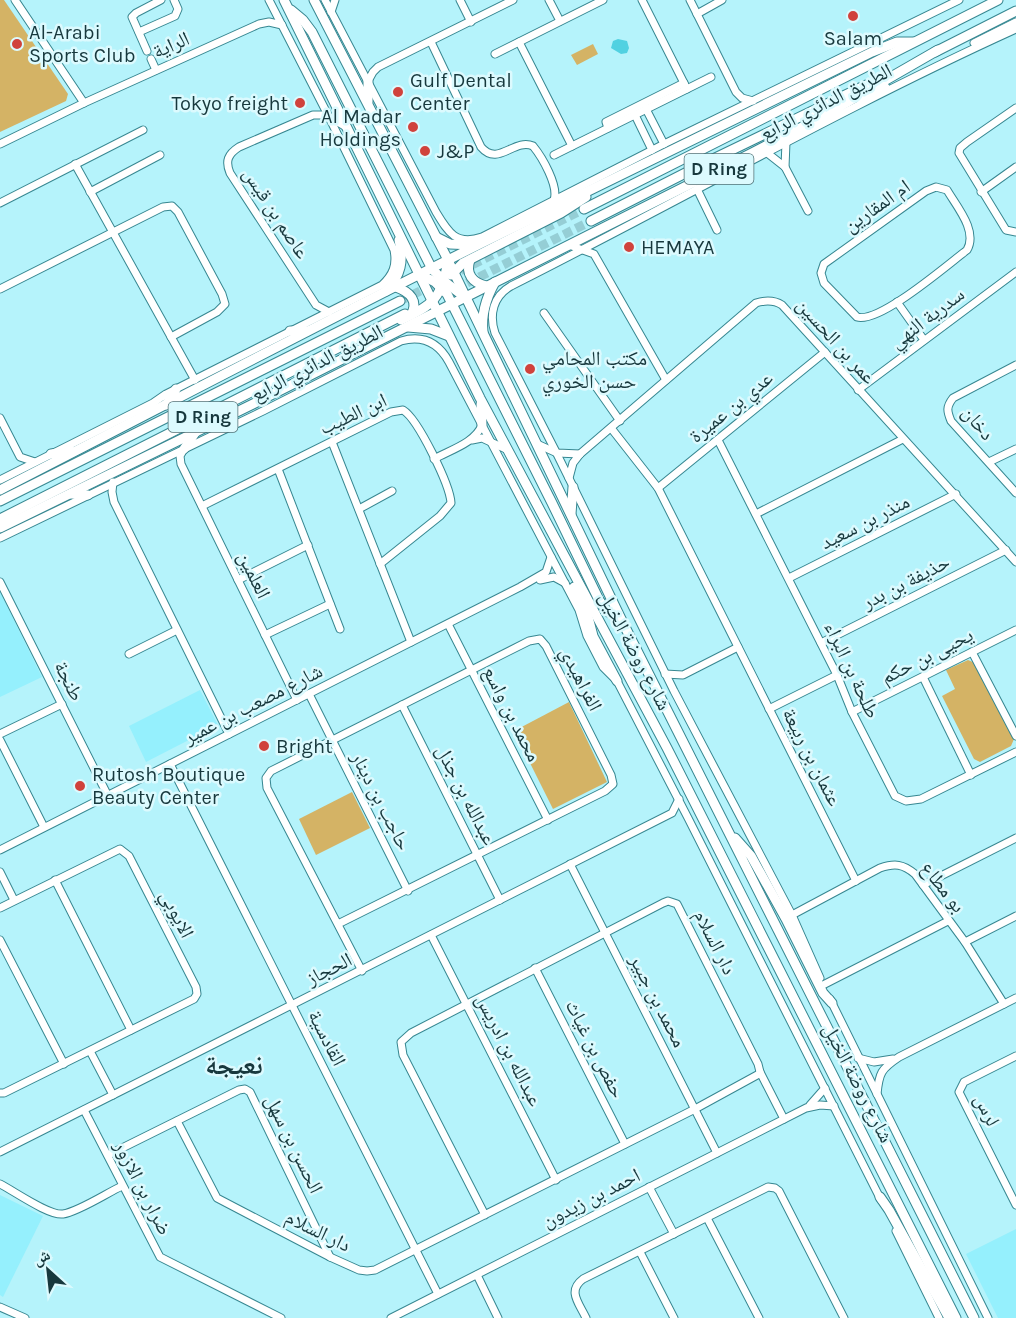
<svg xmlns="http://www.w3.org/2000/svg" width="1016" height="1318" viewBox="0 0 1016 1318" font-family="Karla,'Noto Naskh Arabic',sans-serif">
<rect width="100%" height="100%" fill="#b5f3fb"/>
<!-- built -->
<g fill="#95f0fd">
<path d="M0,592L42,677L0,697Z"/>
<path d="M200,690L218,725L146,762L129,726Z"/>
<path d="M0,1195L43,1216L3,1297L0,1295Z"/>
<path d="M1016,1229V1318H998L966,1254Z"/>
</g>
<!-- green -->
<g fill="#d4b365">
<path d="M0,0H4L68,94L66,101L0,132Z"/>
<path d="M593,44L598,54L577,65L571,55Z"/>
<path d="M968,660L975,663L1014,739L1011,746L980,762L974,759L942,696L955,689L946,670Z"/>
<path d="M569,702L607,782L553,809L514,731Z"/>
<path d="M352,792L370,828L316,855L299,819Z"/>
</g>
<!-- water -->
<path fill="#51d1e1" d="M618,39L627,41L629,48L627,53L621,54L611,48L613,41Z"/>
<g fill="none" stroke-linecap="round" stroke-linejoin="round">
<!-- major-tunnel -->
<g stroke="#95ced5" stroke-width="9" stroke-dasharray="9 4.5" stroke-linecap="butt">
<path d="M455,289L591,221"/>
<path d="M400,301L584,209"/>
</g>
<!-- minor casing -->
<g stroke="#378791" stroke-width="9">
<g id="minor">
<path d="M15,0L84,103"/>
<path d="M325,0L436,212C448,232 456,246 482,237L664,144L959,0"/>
<path d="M460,0L471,22"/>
<path d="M549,0L560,21"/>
<path d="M642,0L687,89"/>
<path d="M690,0L736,92L742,98L753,101"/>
<path d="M331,12L335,0"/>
<path d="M697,14L722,0"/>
<path d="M139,32L175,16L178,9L174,0"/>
<path d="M431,42L481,147C498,167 514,138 533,146C542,157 559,186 554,200"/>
<path d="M519,42L572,146"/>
<path d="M974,43L1016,22"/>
<path d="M147,51L132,17L136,13L161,0"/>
<path d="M495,54L603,0"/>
<path d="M151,59L156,70"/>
<path d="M368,81L373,72L378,67L513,0"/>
<path d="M861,100L886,87"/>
<path d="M1016,108L967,142L960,148L959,153L1006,230L1016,232"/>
<path d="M646,109L664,144"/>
<path d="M635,115L652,150"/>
<path d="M608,128L606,122L684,83"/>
<path d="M0,144L84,103L259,24L269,22L282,25"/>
<path d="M766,152L785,167L808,211"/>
<path d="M554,155L711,77"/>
<path d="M75,164L195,380"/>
<path d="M785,167L786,142"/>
<path d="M936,187L947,190C957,207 978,231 967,250C947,265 879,324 857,317L824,283L821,273L824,264L926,191Z"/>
<path d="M697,189L717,230"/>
<path d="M90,192L160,155"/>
<path d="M981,192L1016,167"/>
<path d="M0,203L143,130"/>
<path d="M569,245L594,254L666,380"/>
<path d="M0,289L163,207L172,206L178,212L222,294L225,304L217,312L171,337"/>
<path d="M897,302L924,340"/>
<path d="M329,312L316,305L230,173C225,161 228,154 239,147L313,115H326L346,127"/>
<path d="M544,313L620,421"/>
<path d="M1016,365L953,398C946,407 947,411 951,421L1016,493"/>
<path d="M858,390L1016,272"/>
<path d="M0,418L20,457L35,462"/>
<path d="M611,428L658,488L856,881"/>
<path d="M472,440L482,438L508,450"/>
<path d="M718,440L837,675L852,712L895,796L906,801L921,799L1016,752"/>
<path d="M332,442L411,642"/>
<path d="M537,444L557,453L580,454"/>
<path d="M184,449L180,456L181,464L297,700"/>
<path d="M434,459C450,450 475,443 482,425"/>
<path d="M989,462L1016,449"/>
<path d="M278,469L340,629"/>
<path d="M569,478L573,463L580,454L756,303C766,300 774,300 782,305L1016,562"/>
<path d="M0,480L153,403L166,394L382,285C393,275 397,265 394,250L329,117L269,0"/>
<path d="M113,482L112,492L114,502L229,734"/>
<path d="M658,488L825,352"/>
<path d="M202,506L391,412L403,410C418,419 450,485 451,503L440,516L380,564"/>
<path d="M359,509L392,491"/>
<path d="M756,514L903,439"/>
<path d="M0,538L263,411L401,341C422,335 438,342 449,362L579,610L587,636L603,667L617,681L688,818L881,1200"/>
<path d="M789,578L956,494"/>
<path d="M238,580L308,545"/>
<path d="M540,580L554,577L565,583"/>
<path d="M0,582L108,796"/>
<path d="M448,624L548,820"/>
<path d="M265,635L330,604"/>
<path d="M821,643L1006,550"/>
<path d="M972,652L1016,736"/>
<path d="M129,654L177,630"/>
<path d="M665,674L683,675L738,647"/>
<path d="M923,677L971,775"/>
<path d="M309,694L408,891"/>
<path d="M402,705L500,900"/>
<path d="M769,709L837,675"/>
<path d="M852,712L1016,630"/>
<path d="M0,734L62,704"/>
<path d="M0,740L44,827"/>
<path d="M170,764L438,1294"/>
<path d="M0,850L520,587L546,572L551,557"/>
<path d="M570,864L717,1153"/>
<path d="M0,872L14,900"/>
<path d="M55,880L131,1030"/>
<path d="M923,885L1016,838"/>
<path d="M0,908L120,849L129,856L196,987L197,994L194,999L4,1093H0"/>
<path d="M792,915L880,868C895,863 903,864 915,874L965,942L1004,1004"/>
<path d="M338,924L605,791L613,784L611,775L546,646L540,639L529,641L271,771L266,778L267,788L362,971"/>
<path d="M431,935L556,1180"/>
<path d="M0,940L64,1064"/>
<path d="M965,942L1016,916"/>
<path d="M535,968L625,1144"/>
<path d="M820,978L792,915L674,691L555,450L495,333C489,315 493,296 511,286C680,201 844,107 1016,29"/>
<path d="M823,985L948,921"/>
<path d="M830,999L988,1318"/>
<path d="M90,1051L113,1095"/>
<path d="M1016,1056L964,1082L959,1092L1016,1205"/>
<path d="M858,1058L874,1062L893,1059"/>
<path d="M760,1072L784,1119"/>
<path d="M877,1094C879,1073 881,1069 899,1057L1016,998"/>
<path d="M810,1105L825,1088"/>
<path d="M84,1110L160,1257L281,1318"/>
<path d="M177,1121L217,1198L330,1257L359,1270L367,1271L375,1270L695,1109L759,1074L760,1072L758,1064L677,904L668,901L663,903L411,1033L401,1042L403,1055L485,1215"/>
<path d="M0,1152L672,813L679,799"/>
<path d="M108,1155L239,1090L245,1089L250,1092L330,1257"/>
<path d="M0,1184C14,1191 49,1216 63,1214C78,1212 107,1193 122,1186"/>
<path d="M649,1187L674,1234"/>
<path d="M707,1218L759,1318"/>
<path d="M896,1231L939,1318"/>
<path d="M640,1252L674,1318"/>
<path d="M477,1275L498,1318"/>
<path d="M0,1307L25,1318"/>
<path d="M391,1318L806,1108L820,1105L834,1106"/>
<path d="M586,1318C579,1303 567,1291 583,1279L768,1187L775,1188L779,1191L844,1318"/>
</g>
</g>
<!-- major casing -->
<g stroke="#378791" stroke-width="11">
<g id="major">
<path d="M284,0L480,398L667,748L956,1318"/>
<path d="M314,0L445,254L622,621L974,1318"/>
<path d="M291,10L303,20L312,32L432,269L444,281L463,296"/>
<path d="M935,52L1016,11"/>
<path d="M368,102V81"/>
<path d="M584,209L998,0"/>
<path d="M591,221L709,161L866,85"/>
<path d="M436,237L450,244L473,245"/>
<path d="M470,260C465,274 473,283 486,286"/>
<path d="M421,275L435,282L447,294L552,503L599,600L606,610L621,621"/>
<path d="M451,275L463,263L561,213L586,197"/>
<path d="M396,287C410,292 419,301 411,315"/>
<path d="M386,291C401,276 404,260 399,240"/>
<path d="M401,320C434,304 441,299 448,261"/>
<path d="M408,327L431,329L449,336"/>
<path d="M290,331H307"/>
<path d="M483,332C481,314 486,298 495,282"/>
<path d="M481,404L482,425"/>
<path d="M166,405L176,389"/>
<path d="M184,449L195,433"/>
<path d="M51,454L71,451"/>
<path d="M0,490C160,408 319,324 480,244C611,180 742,117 872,52L897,42H913"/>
<path d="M71,494L88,495"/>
<path d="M0,501L400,301"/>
<path d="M571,514L573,487"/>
<path d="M0,519L405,314"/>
<path d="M0,528L253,404L752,153L825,115L938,50"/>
<path d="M574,587L588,617L593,636L617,681"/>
<path d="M735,838L751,856L786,919L823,993L832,1003"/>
<path d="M880,1197L889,1210L949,1318"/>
</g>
</g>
<!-- minor -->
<use href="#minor" stroke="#fff" stroke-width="7"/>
<!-- major -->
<use href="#major" stroke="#fff" stroke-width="9"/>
</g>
<!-- markers -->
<g fill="#d0423c" stroke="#dcfafe" stroke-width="2">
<circle cx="853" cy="16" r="6"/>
<circle cx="17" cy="44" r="6"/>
<circle cx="398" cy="92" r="6"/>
<circle cx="300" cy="103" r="6"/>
<circle cx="413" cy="127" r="6"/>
<circle cx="425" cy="151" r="6"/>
<circle cx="629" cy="247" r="6"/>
<circle cx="530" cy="369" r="6"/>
<circle cx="264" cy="746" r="6"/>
<circle cx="80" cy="786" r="6"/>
</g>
<g text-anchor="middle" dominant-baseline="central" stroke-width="5" stroke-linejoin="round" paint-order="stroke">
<!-- shield labels -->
<g fill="#dcfafe" stroke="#527277" stroke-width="1.5">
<rect x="684.5" y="154" width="69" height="30" rx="4.5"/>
<rect x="168.5" y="402" width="69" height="30" rx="4.5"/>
</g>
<g font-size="18" font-weight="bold" fill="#17383d">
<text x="719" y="169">D Ring</text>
<text x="203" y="417">D Ring</text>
</g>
<!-- poi labels -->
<g font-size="20" fill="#17383d" stroke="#dcfafe" text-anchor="start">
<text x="29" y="32">Al-Arabi<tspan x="29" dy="23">Sports Club</tspan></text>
<text x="853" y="38" text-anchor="middle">Salam</text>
<text x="410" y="80">Gulf Dental<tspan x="410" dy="23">Center</tspan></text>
<text x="288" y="103" text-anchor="end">Tokyo freight</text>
<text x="401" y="116" text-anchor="end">Al Madar<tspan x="401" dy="23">Holdings</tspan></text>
<text x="437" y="151">J&amp;P</text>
<text x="641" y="247">HEMAYA</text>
<text x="542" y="358">مكتب المحامي<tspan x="542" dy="23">حسن الخوري</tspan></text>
<text x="276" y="746">Bright</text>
<text x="92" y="774">Rutosh Boutique<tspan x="92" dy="23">Beauty Center</tspan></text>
</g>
<!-- street labels -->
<g font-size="20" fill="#17383d" stroke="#dcfafe">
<text transform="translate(171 45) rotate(-24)">الراية</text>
<text transform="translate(826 102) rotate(-27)">الطريق الدائري الرابع</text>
<text transform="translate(877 206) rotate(-35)">ام المقارين</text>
<text transform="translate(276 213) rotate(57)">عاصم بن قيس</text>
<text transform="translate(927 318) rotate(-37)">سدرية النهي</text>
<text transform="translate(836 341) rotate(48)">عمر بن الحسين</text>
<text transform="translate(317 363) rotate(-27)">الطريق الدائري الرابع</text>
<text transform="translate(731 407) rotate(-39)">عدي بن عميرة</text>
<text transform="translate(353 414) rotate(-25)">ابن الطيب</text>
<text transform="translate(978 423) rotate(51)">دخان</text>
<text transform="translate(865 522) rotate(-27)">منذر بن سعيد</text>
<text transform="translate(254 575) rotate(64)">العلمين</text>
<text transform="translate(906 582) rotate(-27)">حذيفة بن بدر</text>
<text transform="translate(635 651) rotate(62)">شارع روضة الخيل</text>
<text transform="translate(927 656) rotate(-27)">يحيى بن حكم</text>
<text transform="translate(852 670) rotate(65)">طلحة بن البراء</text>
<text transform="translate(581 679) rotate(63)">الفراهيدي</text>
<text transform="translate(69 681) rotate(63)">طنجة</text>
<text transform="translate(253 704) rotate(-27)">شارع مصعب بن عمير</text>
<text transform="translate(512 714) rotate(63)">محمد بن واسع</text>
<text transform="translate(812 757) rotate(63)">عثمان بن ربيعة</text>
<text transform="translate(466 795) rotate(63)">عبدالله بن جذل</text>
<text transform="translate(381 801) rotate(63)">حاجب بن دينار</text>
<text transform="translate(943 887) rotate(52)">بو مطاع</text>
<text transform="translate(177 914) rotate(63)">الايوبي</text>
<text transform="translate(715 942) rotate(63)">دار السلام</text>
<text transform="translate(329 969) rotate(-27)">الحجاز</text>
<text transform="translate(658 1001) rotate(63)">محمد بن جبير</text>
<text transform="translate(327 1038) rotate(63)">القادسية</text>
<text transform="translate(595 1049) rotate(63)">حفص بن غياث</text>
<text transform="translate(509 1050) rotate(63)">عبدالله بن ادريس</text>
<text transform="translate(858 1083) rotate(63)">شارع روضة الخيل</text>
<text transform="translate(987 1110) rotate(64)">لرس</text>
<text transform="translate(294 1144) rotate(64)">الحسن بن سهل</text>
<text transform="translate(143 1188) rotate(63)">ضرار بن الازور</text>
<text transform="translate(591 1198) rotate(-27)">احمد بن زيدون</text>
<text transform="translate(318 1231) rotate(26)">دار السلام</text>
</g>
<!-- district labels -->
<g font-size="26" font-weight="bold" fill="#17383d" stroke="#dcfafe">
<text x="234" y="1065">نعيجة</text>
</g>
</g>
<!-- north arrow -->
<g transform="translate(48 1270) rotate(333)" stroke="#dcfafe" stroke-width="4.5" paint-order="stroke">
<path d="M0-4.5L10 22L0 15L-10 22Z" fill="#17383d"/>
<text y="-9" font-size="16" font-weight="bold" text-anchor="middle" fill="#17383d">ش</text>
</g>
</svg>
